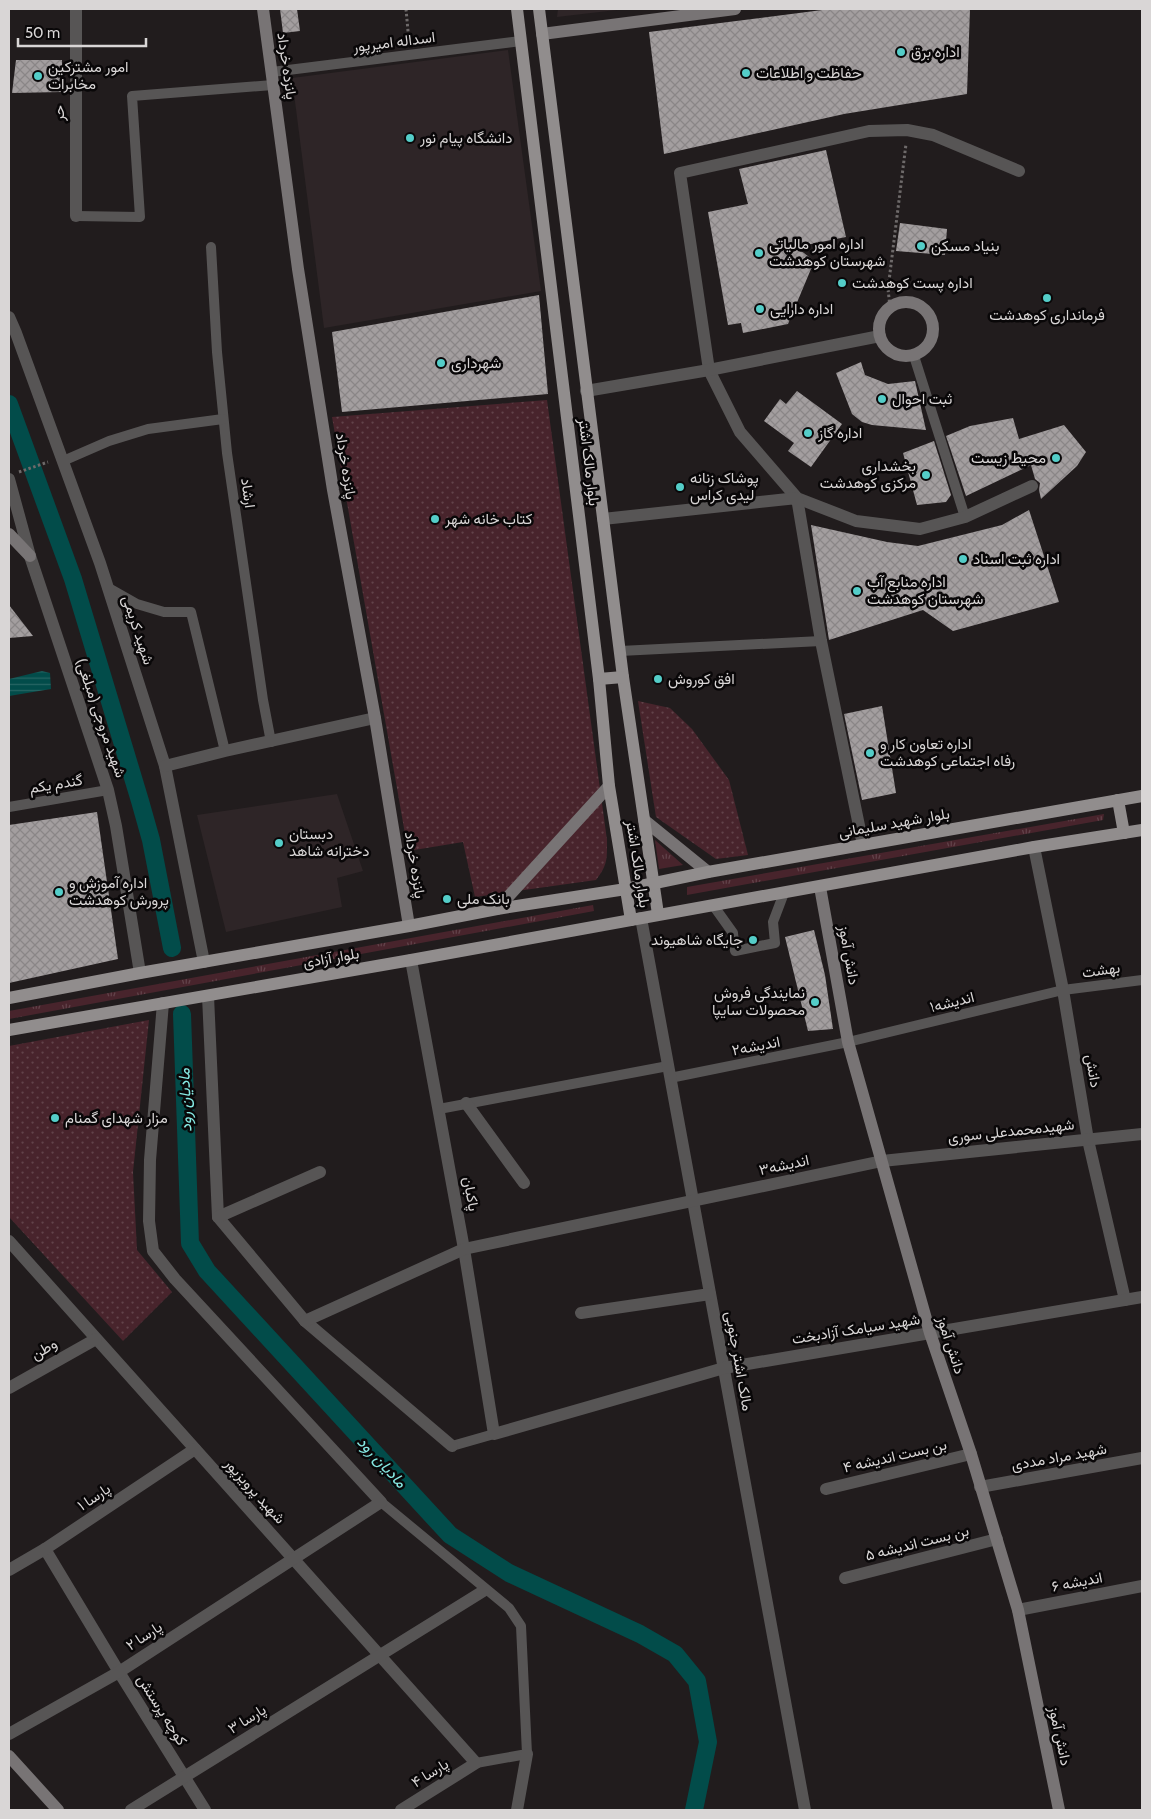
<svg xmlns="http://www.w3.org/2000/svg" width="1151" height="1819" viewBox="0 0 1151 1819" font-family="Cabin,Vazirmatn,sans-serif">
<defs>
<pattern id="grass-tufts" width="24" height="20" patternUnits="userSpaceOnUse" patternTransform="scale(1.25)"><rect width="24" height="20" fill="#48242c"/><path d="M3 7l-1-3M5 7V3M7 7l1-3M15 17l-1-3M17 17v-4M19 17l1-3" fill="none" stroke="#62434a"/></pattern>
<pattern id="park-dots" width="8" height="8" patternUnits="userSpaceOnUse" patternTransform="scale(1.25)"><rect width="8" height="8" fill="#48242c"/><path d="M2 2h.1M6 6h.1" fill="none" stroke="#62434a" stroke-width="1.8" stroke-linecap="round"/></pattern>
<pattern id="water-rules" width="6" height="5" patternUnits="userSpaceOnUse" patternTransform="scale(1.25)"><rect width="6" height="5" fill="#024c4a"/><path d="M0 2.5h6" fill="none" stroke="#266563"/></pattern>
<pattern id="building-cross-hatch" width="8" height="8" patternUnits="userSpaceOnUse" patternTransform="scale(1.25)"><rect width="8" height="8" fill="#a39e9f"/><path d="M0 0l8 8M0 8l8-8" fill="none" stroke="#8a8687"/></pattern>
</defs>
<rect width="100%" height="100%" fill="#211c1d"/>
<!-- built -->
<g fill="#2e2527">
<path d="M558,9H625L557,17Z"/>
<path d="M508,50L541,291L324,328L292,78Z"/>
<path d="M337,794L363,871L337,878L342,907L226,932L197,815Z"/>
</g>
<!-- grass -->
<g fill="url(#grass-tufts)">
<path d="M1104,814L1103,820L687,895V887Z"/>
<path d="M655,840L683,865L659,869Z"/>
<path d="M593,905L594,911L9,1019V1011Z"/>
</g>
<!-- park -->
<g fill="url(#park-dots)">
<path d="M547,400L607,840C607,858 608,865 596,880L475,897L463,842L408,851L332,417Z"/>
<path d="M638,701L670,708L692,729L729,780L748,855L716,859L656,817Z"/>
<path d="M149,1020L133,1172L137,1250L172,1292L123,1341L9,1217V1046Z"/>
</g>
<!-- water -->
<path fill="url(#water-rules)" d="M42,671L50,673L51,689L9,696V679Z"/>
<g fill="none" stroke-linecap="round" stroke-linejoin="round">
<!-- canal -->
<g stroke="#024c4a" stroke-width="18">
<path d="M9,404L73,579L140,801L151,840L172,948"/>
<path d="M182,1014L190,1243L207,1271L450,1535L509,1573L640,1634L675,1654L697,1681L708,1742L694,1810"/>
</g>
</g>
<!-- building -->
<g fill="url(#building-cross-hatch)">
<path d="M280,9H297L300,31L283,33Z"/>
<path d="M830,9H970L967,94L844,114L664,154L649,32Z"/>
<path d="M16,60H62V92L12,93Z"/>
<path d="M826,150L846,237L796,247L821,266L811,269L788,324L743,333L741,323L728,325L708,212L748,204L739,169Z"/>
<path d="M900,223L947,229L945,255L896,251Z"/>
<path d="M539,295L548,394L342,412L332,332Z"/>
<path d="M861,362L865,375L888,384L915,381L926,430L872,425L862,422L852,414L836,373Z"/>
<path d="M797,391L842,424L811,467L788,451L794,443L764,421L780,399L786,404Z"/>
<path d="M1013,418L1019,439L1064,425L1086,452L1077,466L1041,499L1039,490L1040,483L1035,479L1031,465L966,496L946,436L970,426Z"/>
<path d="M934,441L951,495L946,502L917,505L903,453Z"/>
<path d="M1029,510L1059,602L953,631L923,610L829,640L811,525L887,542L918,546L1002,525Z"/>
<path d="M9,605L33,636L9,638Z"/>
<path d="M882,706L896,793L862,800L844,714Z"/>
<path d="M97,812L118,959L9,983V825Z"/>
<path d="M814,930L825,975L833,1029L808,1031L785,937Z"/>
</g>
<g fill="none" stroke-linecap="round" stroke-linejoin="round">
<!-- path -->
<g stroke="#6e6a6a" stroke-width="3" stroke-dasharray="2.5 2.5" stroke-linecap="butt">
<path d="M406,9L409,42"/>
<path d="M890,307L888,289L906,144"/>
<path d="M19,472L48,462"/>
</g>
<!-- lane -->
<g stroke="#575555" stroke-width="10">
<path d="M272,72L521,41"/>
<path d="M76,216L140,217L132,96L273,85"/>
<path d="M211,247L217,352L227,453L263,700L271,742"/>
<path d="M914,356L965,517"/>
<path d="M63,461L109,441L148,429L223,419"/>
<path d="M107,587L137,604L164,612H191L225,751"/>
<path d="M620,651L821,641"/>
<path d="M9,807L108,790"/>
<path d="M713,905L733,933L735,951L775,943L773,922L784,893"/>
<path d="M670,1078L848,1042L1063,990L1142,980"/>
<path d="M439,1109L668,1066"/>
<path d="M452,1446L494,1434"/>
<path d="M381,1502L509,1608L521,1626L527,1754L476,1763"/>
</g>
<!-- street -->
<g stroke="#575555" stroke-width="12">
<path d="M1019,171L933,135L907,130L869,131L680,173L709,370L740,432L797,498L856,521L920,529L965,517L1032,486"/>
<path d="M76,216V9"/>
<path d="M9,317L16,333L100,563L165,766L204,962"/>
<path d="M586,391L709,370L880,336"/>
<path d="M9,479L30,556L108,790L116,826L140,973"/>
<path d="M603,519L797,498L821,641L863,845"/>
<path d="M165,766L225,751L375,718"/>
<path d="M1034,847L1063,990L1088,1140L1125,1300"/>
<path d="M641,918L805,1810"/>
<path d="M411,960L464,1249L494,1434L724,1368L1142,1297"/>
<path d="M208,996L218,1217L305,1321L452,1446"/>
<path d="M466,1103L524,1183"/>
<path d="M218,1217L320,1172"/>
<path d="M9,1241L476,1763L401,1810"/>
<path d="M581,1313L710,1294"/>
<path d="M305,1321L464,1249L882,1161L1142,1134"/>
<path d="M9,1388L96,1339"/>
<path d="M980,1487L1142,1458"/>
<path d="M826,1489L971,1454"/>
<path d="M45,1549L119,1672L205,1810"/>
<path d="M9,1570L45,1549L195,1449"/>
<path d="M845,1578L997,1539"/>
<path d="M1018,1610L1142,1586"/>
<path d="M9,1734L119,1672L381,1502L175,1279L153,1251L149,1221L150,1160L163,1003"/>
<path d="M131,1810L485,1590"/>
<path d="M517,1810L527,1754"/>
</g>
<!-- secondary -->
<g stroke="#787475" stroke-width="12">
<path d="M263,9L298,269L333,490L375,718L409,926"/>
<path d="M542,34L735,9"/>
<circle cx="906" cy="329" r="27"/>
<path d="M9,534L30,556"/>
<path d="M644,820L708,872"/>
<path d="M820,887L848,1042L930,1333L971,1454L1018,1610L1059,1810"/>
<path d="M497,909L609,786"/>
<path d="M9,1756L58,1810"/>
</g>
<!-- primary -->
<g stroke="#918d8d" stroke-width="12">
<path d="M517,9L599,679L609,786L631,920"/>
<path d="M539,9L623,677L658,914"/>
<path d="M599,679L623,677"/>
<path d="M1118,800L1124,833"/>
<path d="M9,998L140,973L409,926L497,909L626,889L708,872L1142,796"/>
<path d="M9,1030L411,960L1034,847L1142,830"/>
</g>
</g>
<!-- markers -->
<g fill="#54cdc8" stroke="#090708" stroke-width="2">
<circle cx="901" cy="52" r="5"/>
<circle cx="746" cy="73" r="5"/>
<circle cx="38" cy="76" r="5"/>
<circle cx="410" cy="138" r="5"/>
<circle cx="921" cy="246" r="5"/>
<circle cx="759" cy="253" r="5"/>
<circle cx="842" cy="283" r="5"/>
<circle cx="1047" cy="298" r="5"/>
<circle cx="760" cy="309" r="5"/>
<circle cx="441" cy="363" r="5"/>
<circle cx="882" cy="399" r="5"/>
<circle cx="808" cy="433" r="5"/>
<circle cx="1056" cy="458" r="5"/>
<circle cx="926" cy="475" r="5"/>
<circle cx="680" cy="487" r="5"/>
<circle cx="435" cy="519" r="5"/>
<circle cx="963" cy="559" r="5"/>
<circle cx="857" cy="591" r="5"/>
<circle cx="658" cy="679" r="5"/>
<circle cx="870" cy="753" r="5"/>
<circle cx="279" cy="843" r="5"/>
<circle cx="59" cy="892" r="5"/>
<circle cx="447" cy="899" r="5"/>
<circle cx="753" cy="940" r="5"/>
<circle cx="815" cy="1002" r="5"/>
<circle cx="55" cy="1118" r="5"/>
</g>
<g text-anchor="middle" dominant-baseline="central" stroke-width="5" stroke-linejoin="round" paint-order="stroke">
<!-- street labels -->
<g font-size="15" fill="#d9d6d6" stroke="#090708">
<text transform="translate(394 42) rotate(-7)">اسداله امیرپور</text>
<text transform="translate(287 66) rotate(82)">پانزده خرداد</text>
<text transform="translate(59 113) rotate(-90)">حر</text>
<text transform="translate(589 462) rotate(83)">بلوار مالک اشتر</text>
<text transform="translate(346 466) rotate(81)">پانزده خرداد</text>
<text transform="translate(248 493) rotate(82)">ارشاد</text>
<text transform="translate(138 630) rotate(72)">شهید کریمی</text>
<text transform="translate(101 718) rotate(71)">شهید مروجی (مبلغی)</text>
<text transform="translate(56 784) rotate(-9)">گندم یکم</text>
<text transform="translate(894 823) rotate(-10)">بلوار شهید سلیمانی</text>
<text transform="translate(638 864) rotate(81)">بلوار مالک اشتر</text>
<text transform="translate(415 865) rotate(81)">پانزده خرداد</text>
<text transform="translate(849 955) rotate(80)">دانش آموز</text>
<text transform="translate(331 958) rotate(-10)">بلوار آزادی</text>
<text transform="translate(1101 970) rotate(-8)">بهشت</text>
<text transform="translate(952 1002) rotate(-14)">اندیشه۱</text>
<text transform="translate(756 1046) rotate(-11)">اندیشه۲</text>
<text transform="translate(1093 1071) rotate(80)">دانش</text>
<text transform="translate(1011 1131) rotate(-6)">شهیدمحمدعلی سوری</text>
<text transform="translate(784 1165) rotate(-12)">اندیشه۳</text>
<text transform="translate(471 1194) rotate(80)">پاکبان</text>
<text transform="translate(856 1329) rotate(-9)">شهید سیامک آزادبخت</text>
<text transform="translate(951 1345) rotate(72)">دانش آموز</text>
<text transform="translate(44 1349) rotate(-30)">وطن</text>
<text transform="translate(739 1361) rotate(80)">مالک اشتر جنوبی</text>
<text transform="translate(895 1456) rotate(-13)">بن بست اندیشه ۴</text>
<text transform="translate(1059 1457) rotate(-10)">شهید مراد مددی</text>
<text transform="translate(255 1491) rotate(48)">شهید پرویزپور</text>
<text transform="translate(94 1497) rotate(-34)">پارسا ۱</text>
<text transform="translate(917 1543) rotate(-14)">بن بست اندیشه ۵</text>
<text transform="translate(1077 1582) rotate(-11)">اندیشه ۶</text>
<text transform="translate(144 1636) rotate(-33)">پارسا ۲</text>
<text transform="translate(162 1710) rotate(58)">کوچه پرستش</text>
<text transform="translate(247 1719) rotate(-32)">پارسا ۳</text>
<text transform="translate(1060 1736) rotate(78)">دانش آموز</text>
<text transform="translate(430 1773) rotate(-32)">پارسا ۴</text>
</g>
<!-- poi labels -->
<g font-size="15" fill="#d9d6d6" stroke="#090708" text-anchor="start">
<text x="911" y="52">اداره برق</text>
<text x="48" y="67">امور مشترکین<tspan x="48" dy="17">مخابرات</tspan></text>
<text x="756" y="73">حفاظت و اطلاعات</text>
<text x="420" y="138">دانشگاه پیام نور</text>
<text x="769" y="244">اداره امور مالیاتی<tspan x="769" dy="17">شهرستان کوهدشت</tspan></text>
<text x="931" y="246">بنیاد مسکن</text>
<text x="852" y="283">اداره پست کوهدشت</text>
<text x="770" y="309">اداره دارایی</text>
<text x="1047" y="315" text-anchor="middle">فرمانداری کوهدشت</text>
<text x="451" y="363">شهرداری</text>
<text x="892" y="399">ثبت احوال</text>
<text x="818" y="433">اداره گاز</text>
<text x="1046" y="458" text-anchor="end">محیط زیست</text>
<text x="916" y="466" text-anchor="end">بخشداری<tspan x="916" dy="17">مرکزی کوهدشت</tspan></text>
<text x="690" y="478">پوشاک زنانه<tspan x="690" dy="17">لیدی کراس</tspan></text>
<text x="445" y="519">کتاب خانه شهر</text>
<text x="973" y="559">اداره ثبت اسناد</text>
<text x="867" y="582">اداره منابع آب<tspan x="867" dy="17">شهرستان کوهدشت</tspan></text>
<text x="668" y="679">افق کوروش</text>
<text x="880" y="744">اداره تعاون کار و<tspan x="880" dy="17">رفاه اجتماعی کوهدشت</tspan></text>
<text x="289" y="834">دبستان<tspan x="289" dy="17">دخترانه شاهد</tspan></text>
<text x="69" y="883">اداره آموزش و<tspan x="69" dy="17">پرورش کوهدشت</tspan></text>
<text x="457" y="899">بانک ملی</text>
<text x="743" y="940" text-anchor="end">جایگاه شاهیوند</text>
<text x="805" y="993" text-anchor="end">نمایندگی فروش<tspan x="805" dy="17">محصولات سایپا</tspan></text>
<text x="65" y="1118">مزار شهدای گمنام</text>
</g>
<!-- water labels -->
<g font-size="16" font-style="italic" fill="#86e9e3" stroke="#090708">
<text transform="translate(185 1100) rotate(-92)">مادیان رود</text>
<text transform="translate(382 1462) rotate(47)">مادیان رود</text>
</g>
</g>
<!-- border -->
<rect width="1151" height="1819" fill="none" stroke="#d9d6d6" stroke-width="20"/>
<!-- scale -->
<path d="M18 38v8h128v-8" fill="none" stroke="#d9d6d6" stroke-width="2.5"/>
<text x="25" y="38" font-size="15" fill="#d9d6d6" stroke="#090708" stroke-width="4" paint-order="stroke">50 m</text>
</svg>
